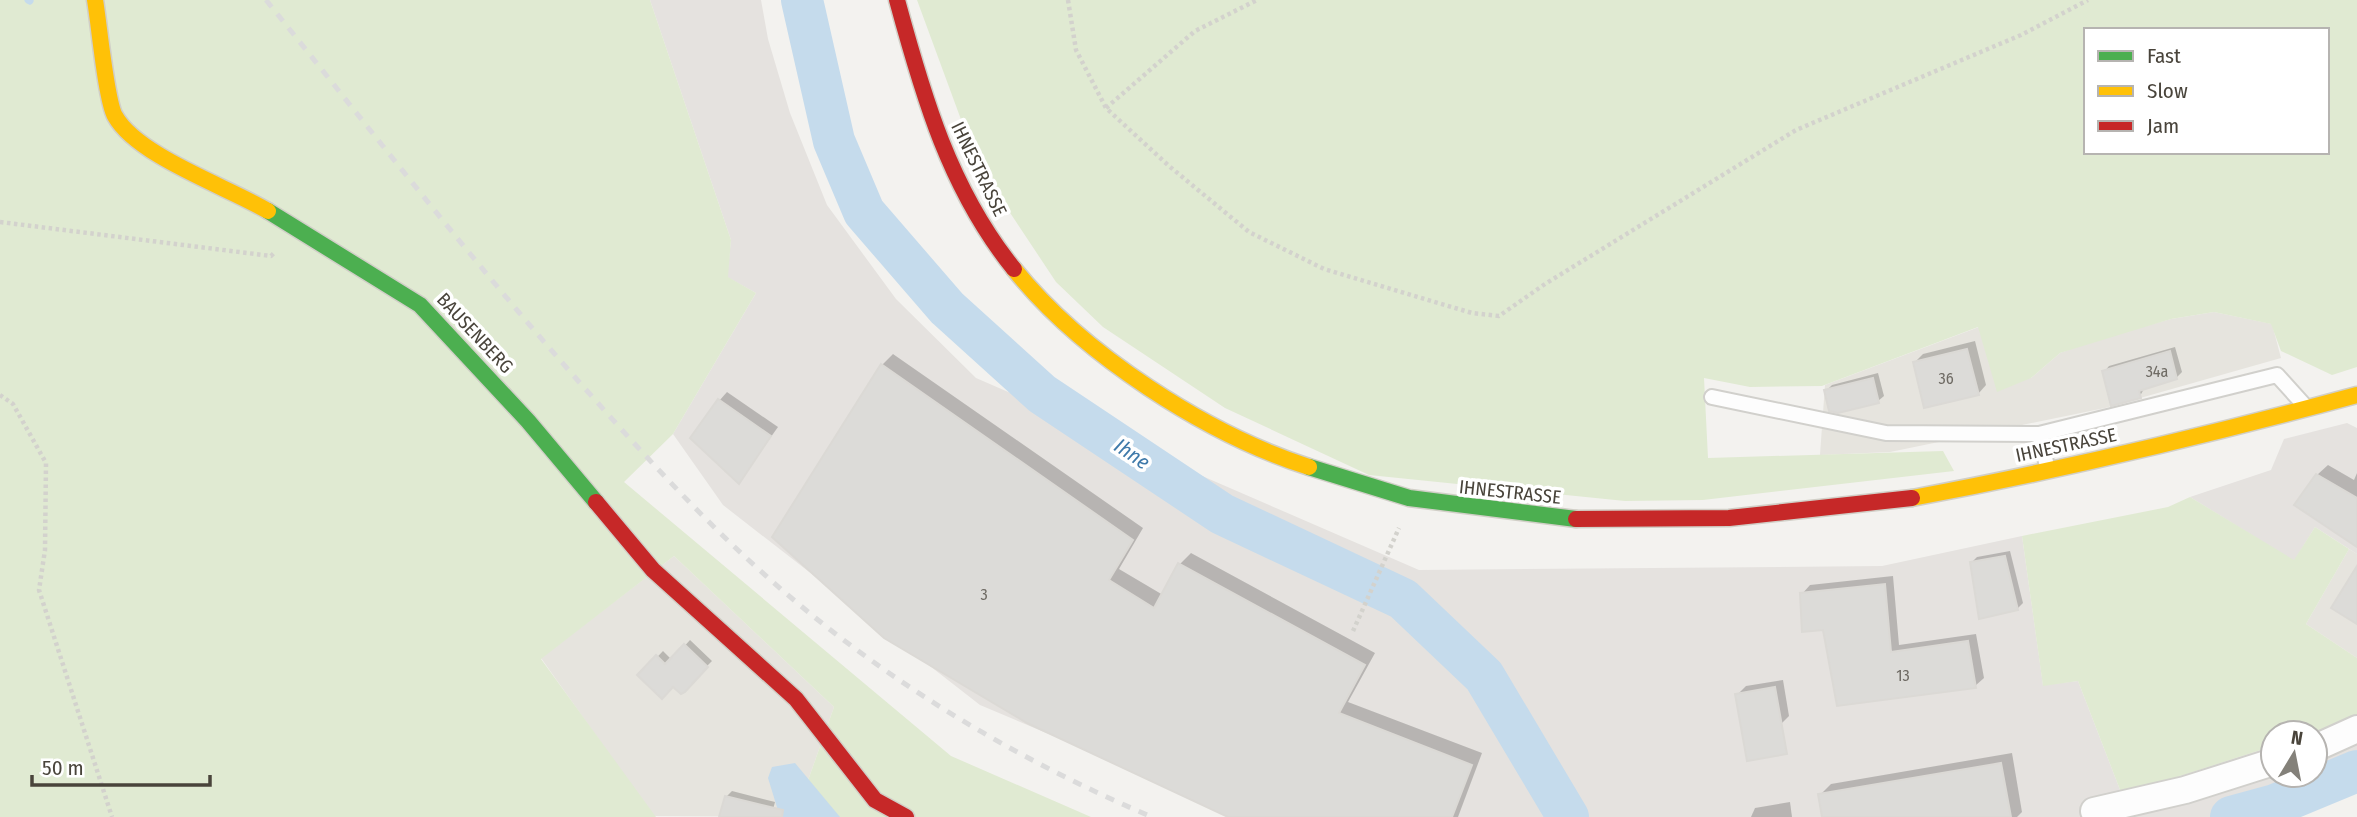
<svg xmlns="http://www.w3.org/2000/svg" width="2357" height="817" viewBox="0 0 2357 817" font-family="'Fira Sans Condensed',sans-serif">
<rect width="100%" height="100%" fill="#f3f2ef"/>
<!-- residential -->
<g fill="#e6e4de">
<path d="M2214,312L2272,324L2281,358L2105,408L1890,452L1820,455L1825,385L1979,327L2031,378L2060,353L2102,338L2171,319Z"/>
<path d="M2349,549L2357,554V658L2306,624Z"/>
<path d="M674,556L834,707L795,817L653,816L541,658Z"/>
</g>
<!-- industrial -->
<g fill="#e5e2df">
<path d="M650,0H761L768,39L790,113L827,205L896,299L976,378L1419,570L1882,566L2022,536L2043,685L2078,681L2122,795L2273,746V775H2315L2314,733L2357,718V789L2278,817H1246L980,705L723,505L673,434L756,293L727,277L731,240Z"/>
<path d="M2347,423L2357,428V554L2315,527L2294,561L2190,497L2271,470L2284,439Z"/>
</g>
<!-- green -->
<g fill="#e0ead2" fill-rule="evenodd">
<path d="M0,0H650L731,240L728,277L756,293L673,434L624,482L951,756L1091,817H795L834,707L674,556L541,659L656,817H0Z"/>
<path d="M917,0H2357V367L2332,375L2281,351L2271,324L2214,312L2171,319L2060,353L2031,378L1997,392L1978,327L1822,386L1750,387L1704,378L1708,458L1943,451L1954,471L1703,500L1625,501L1369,475L1225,408L1103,327L1056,282L977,163ZM2086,30H2327V152H2086Z"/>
<path d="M2190,497L2294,560L2315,527L2349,549L2306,624L2357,658V718L2314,733H2273V746L2122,795L2078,681L2043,686L2022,536L2168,507Z"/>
</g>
<!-- water -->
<path fill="#c5dbec" d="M795,763L840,817H780L768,778L772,767Z"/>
<!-- shadow -->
<g fill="#0003">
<path d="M1975,341L1986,385L1978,394L1915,362L1923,354Z"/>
<path d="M2175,347L2182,372L2176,378L2145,387L2140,396L2104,372L2109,366Z"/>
<path d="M893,354L1143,528L1119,569L1163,595L1180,564L1191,553L1375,653L1348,702L1482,753L1458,817H1233L774,536L882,365Z"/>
<path d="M1878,373L1884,396L1878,401L1826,391L1832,385Z"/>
<path d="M727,392L778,427L739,482L719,401Z"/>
<path d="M2328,465L2354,480L2357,473V544L2317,475Z"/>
<path d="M2010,551L2023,603L2017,609L1971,563L1977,557Z"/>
<path d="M1893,576L1899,645L1976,634L1984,678L1975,686L1825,628L1802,594L1810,585Z"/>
<path d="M690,640L712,661L681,692L673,685L640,675L663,651L672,660Z"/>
<path d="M1783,680L1789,716L1781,724L1737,695L1746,686Z"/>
<path d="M2012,753L2022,812L2017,817H1824L1820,795L1831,784Z"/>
<path d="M732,791L775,802L771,817H721L726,797Z"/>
<path d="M1790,802L1792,817H1751L1755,808Z"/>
</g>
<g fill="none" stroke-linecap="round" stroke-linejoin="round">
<!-- stream -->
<path stroke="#c5dbec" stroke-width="7" d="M28,0L30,1"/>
<!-- river -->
<g stroke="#c5dbec" stroke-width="42">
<path d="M802,0L834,141L864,212L947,308L1042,394L1222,514L1403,599L1484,676L1568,817"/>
<path d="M2231,817L2275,805L2357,771"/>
</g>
</g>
<!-- building -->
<g fill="#dcdbd8" stroke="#dbd9d5" stroke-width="2">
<path d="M1967,349L1979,395L1924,408L1913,362Z"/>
<path d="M2170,351L2177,379L2139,391L2141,398L2111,406L2102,371Z"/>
<path d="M881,364L1133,540L1109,580L1154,608L1178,563L1365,665L1339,713L1472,765L1452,817H1228L1027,723L884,638L772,537Z"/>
<path d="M1873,378L1879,403L1838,413L1829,411L1824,390Z"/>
<path d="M718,399L771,436L739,484L690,438Z"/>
<path d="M2316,474L2357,498V547L2294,505Z"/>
<path d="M2005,556L2018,610L1979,619L1970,562Z"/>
<path d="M2357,566V624L2331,608Z"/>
<path d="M1885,584L1891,652L1968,641L1976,688L1837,706L1823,630L1802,632L1800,593Z"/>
<path d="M684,644L708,667L685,692L681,694L673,687L662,699L637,675L656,655L665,664Z"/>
<path d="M1775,687L1787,754L1747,761L1735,694Z"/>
<path d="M2001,763L2011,817H1822L1818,794Z"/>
<path d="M725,796L783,810L782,817H719Z"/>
</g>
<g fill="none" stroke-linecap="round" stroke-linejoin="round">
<!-- lane casing -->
<g stroke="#d1d0cc" stroke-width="18">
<g id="lane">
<path d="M1712,397L1886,433L2039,434L2277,375L2305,406"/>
<path d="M2039,434L2048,470"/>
</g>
</g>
<!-- street casing -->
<g stroke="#d1d0cc" stroke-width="30">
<g id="street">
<path d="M2315,748L2357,729"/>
<path d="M2094,811L2185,790L2273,762"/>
</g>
</g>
<!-- fast casing -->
<g stroke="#d1cfc7" stroke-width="19">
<g id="fast">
<path d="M268,211L420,305L528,421L596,502"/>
<path d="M1309,467L1409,498L1576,519"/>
</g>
</g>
<!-- slow casing -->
<g stroke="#d1cfc7" stroke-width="19">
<g id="slow">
<path d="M95,0C99,23 106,100 115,116C137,156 228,187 268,211"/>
<path d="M1014,269C1082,354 1206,434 1309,467"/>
<path d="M1912,498C2062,470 2209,435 2357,395"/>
</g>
</g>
<!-- jam casing -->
<g stroke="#d1cfc7" stroke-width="19">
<g id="jam">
<path d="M897,0C923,96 950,190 1014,269"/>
<path d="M596,502L653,570L796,699L875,800L906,817"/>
<path d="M1576,519L1729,518L1912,498"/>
</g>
</g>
<!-- path -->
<g stroke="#d3d2cd" stroke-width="4.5" stroke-dasharray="3.5 3.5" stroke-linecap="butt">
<path d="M1068,0L1076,50L1106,108L1169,166L1249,232L1324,269L1472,313L1499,316L1545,284L1796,130L2021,35L2088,0"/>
<path d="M1106,108L1195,31L1257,0"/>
<path d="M0,222L271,256L275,252"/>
<path d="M0,395L13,404L46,463L45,550L39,590L112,817"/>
<path d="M1353,631L1399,528"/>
</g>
<!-- lane -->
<use href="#lane" stroke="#fdfdfd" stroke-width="14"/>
<!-- street -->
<use href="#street" stroke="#fdfdfd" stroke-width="26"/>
<!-- fast -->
<use href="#fast" stroke="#4caf50" stroke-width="16"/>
<!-- slow -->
<use href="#slow" stroke="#ffc107" stroke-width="16"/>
<!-- jam -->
<use href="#jam" stroke="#c62828" stroke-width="16"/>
<!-- rail -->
<path stroke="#dbdbdb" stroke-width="5" stroke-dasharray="9 9" stroke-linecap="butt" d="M266,0C375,135 481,273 597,402C661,474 727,545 801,606C905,693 1027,764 1152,817"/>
</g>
<g text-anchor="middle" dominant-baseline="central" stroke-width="7" stroke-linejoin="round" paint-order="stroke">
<!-- number labels -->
<g font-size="16" fill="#6e6a63">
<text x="2157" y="371">34a</text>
<text x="1946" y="378">36</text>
<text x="984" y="594">3</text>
<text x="1903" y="675">13</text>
</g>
<!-- street labels -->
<g font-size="19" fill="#49443b" stroke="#fff">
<text transform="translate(979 169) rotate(64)">IHNESTRASSE</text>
<text transform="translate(475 333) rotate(47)">BAUSENBERG</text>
<text transform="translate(2066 445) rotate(-12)">IHNESTRASSE</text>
<text transform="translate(1510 492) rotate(6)">IHNESTRASSE</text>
</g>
<!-- water labels -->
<g font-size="21" font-style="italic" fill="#3f7aaa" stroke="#fff">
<text transform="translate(1132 454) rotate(34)">Ihne</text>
</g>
</g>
<!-- legend -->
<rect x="2084" y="28" width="245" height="126" fill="#ffffff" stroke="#b6b4b1" stroke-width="2"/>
<rect x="2098" y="51" width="35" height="10" fill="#4caf50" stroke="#b6b4b1" stroke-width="2"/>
<text x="2147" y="63" font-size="21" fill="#49443b">Fast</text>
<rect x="2098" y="86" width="35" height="10" fill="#ffc107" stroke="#b6b4b1" stroke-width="2"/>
<text x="2147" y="98" font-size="21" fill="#49443b">Slow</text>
<rect x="2098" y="121" width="35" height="10" fill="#c62828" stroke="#b6b4b1" stroke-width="2"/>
<text x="2147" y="133" font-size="21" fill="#49443b">Jam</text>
<!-- north arrow -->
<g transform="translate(2294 754) rotate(10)"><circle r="33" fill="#ffffff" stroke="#b6b4b1" stroke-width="2"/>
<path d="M0-5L12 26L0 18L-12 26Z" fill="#84817a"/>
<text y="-10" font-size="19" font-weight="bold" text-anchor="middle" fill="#49443b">N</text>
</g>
<!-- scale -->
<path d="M32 775v10h178v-10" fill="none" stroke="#49443b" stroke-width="3.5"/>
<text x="42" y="775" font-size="21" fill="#49443b" stroke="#ffffff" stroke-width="5" paint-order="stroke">50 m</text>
</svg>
